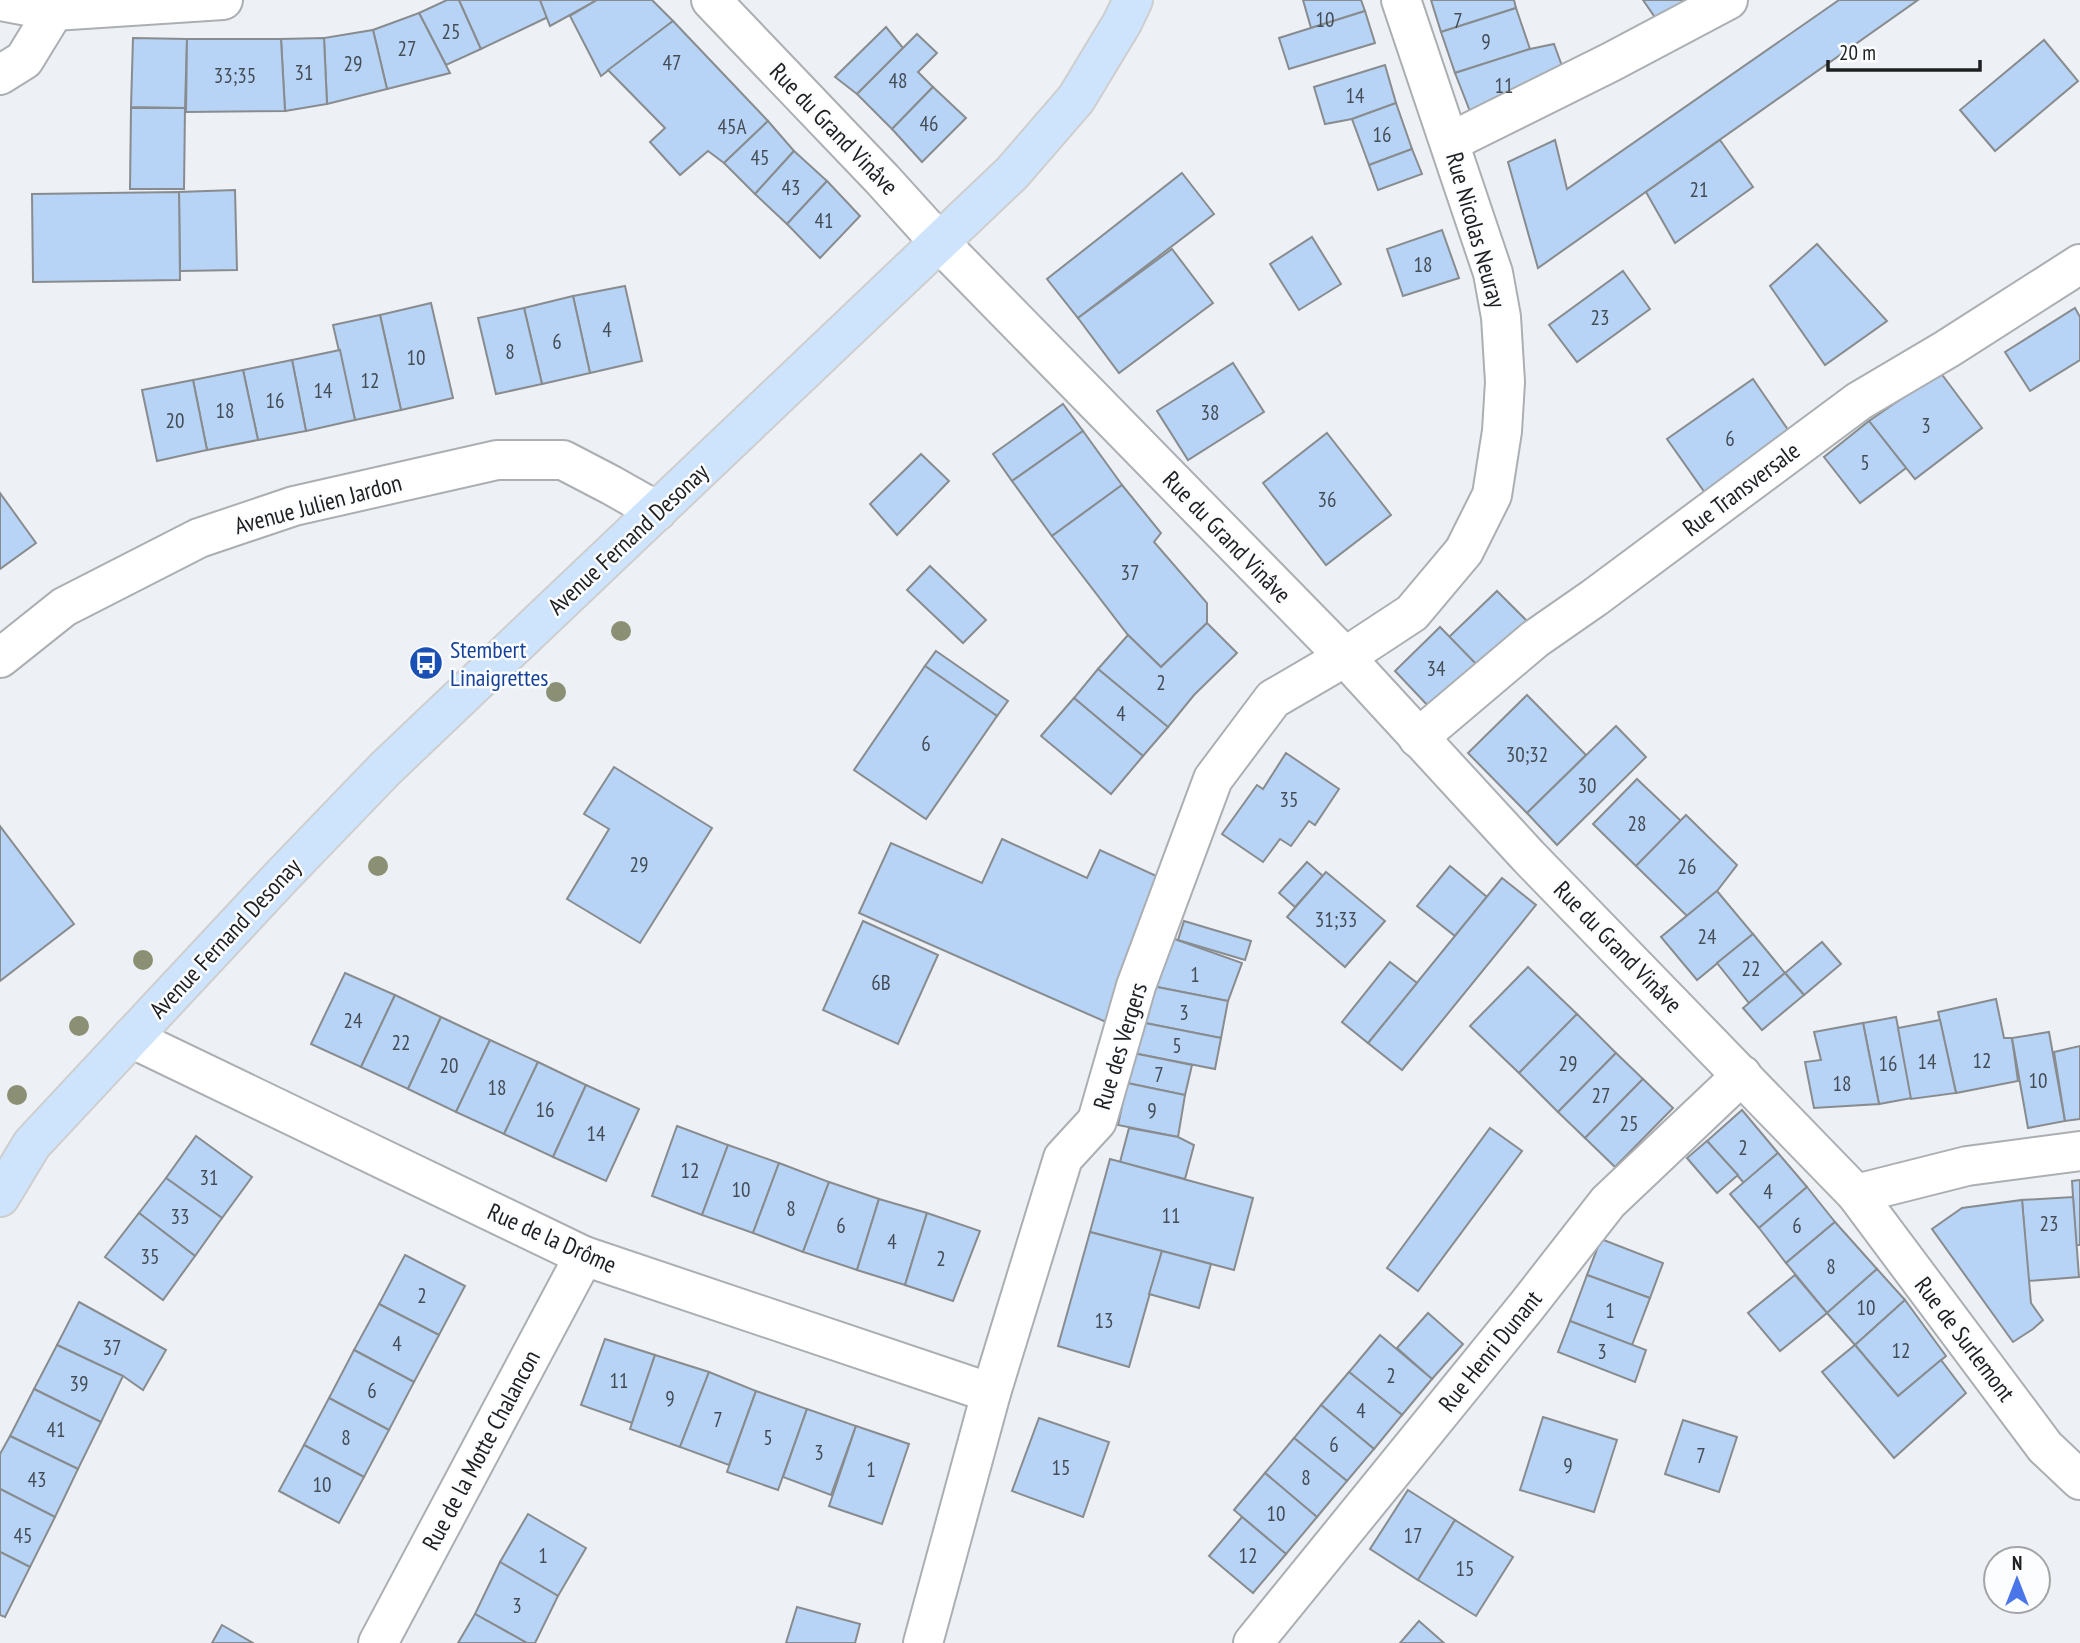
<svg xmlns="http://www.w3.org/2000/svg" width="2080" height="1643" viewBox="0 0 2080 1643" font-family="'PT Sans Narrow',sans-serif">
<rect width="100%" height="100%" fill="#edf0f4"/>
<!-- building -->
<g fill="#b7d4f6" stroke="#898c8f" stroke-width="2">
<path d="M447,0H459L481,49L446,65L419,13Z"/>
<path d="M459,0H540L547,15L546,18L481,49Z"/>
<path d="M540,0H597L550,26Z"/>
<path d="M597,0H652L673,21L601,76L570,16Z"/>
<path d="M1303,0H1361L1365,11L1311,28Z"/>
<path d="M1431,0H1514L1516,8L1441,32Z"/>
<path d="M1643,0H1699L1661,26Z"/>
<path d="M1839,0H1918L1538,268L1508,162L1555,140L1567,189Z"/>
<path d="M1516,8L1530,49L1455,73L1441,32Z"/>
<path d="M1365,11L1375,43L1289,69L1279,38Z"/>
<path d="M419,13L450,73L387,89L373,30Z"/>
<path d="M673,21L768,121L724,163L708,151L680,175L650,142L665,128L608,70Z"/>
<path d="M886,27L903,48L857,94L835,77Z"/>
<path d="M373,30L387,89L327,104L324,38Z"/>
<path d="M917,34L937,53L918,72L933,87L892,129L857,94Z"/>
<path d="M133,38L187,39L185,108L131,107Z"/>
<path d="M324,38L327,104L285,111L281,39Z"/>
<path d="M187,39H281L285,111L186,112Z"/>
<path d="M2044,40L2078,81L1995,151L1960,110Z"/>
<path d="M1554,44L1566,77L1473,119L1455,73L1530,49Z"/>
<path d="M1385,65L1396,103L1352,119L1325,124L1314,87Z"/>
<path d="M933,87L966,118L922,162L892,129Z"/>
<path d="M1396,103L1412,149L1369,165L1352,119Z"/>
<path d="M131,108H185L184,189H130Z"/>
<path d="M768,121L794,151L755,194L724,163Z"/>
<path d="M1720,140L1753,187L1675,243L1646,192Z"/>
<path d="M1412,149L1422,174L1378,190L1369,165Z"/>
<path d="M794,151L827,181L787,224L755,194Z"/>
<path d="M1182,173L1214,214L1078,318L1047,279Z"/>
<path d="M827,181L860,216L820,258L787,224Z"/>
<path d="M235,190L237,270L180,271L179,192Z"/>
<path d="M179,192L180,280L33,282L32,194Z"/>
<path d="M1442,230L1459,278L1403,296L1387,249Z"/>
<path d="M1312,237L1341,284L1299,310L1270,264Z"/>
<path d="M1817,244L1887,321L1825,365L1770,286Z"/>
<path d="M1172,249L1213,303L1119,373L1078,318Z"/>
<path d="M1623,271L1650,309L1577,362L1549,325Z"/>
<path d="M625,286L642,361L590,373L573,296Z"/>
<path d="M573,296L590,373L542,384L524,308Z"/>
<path d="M431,303L453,398L401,410L380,315Z"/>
<path d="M524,308L542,384L496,394L478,318Z"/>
<path d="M2075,308L2080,317V360L2030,391L2005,352Z"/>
<path d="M380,315L401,410L355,420L333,325Z"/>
<path d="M340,350L355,420L306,431L292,360Z"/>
<path d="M292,360L306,431L258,440L243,370Z"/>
<path d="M1233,363L1264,412L1188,460L1157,411Z"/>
<path d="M243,370L258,440L207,450L193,380Z"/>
<path d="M1940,372L1982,428L1915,479L1869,421Z"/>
<path d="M1753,379L1793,437L1708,497L1667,439Z"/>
<path d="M193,380L207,450L157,461L142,390Z"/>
<path d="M1063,404L1083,431L1012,481L993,454Z"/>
<path d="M1869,421L1906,468L1860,503L1824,457Z"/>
<path d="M1083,431L1122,485L1052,536L1012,481Z"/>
<path d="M1327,433L1391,515L1326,565L1263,483Z"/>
<path d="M921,454L949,481L897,535L870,504Z"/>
<path d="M1122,485L1161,533L1154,542L1207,603V623L1161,667L1128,635L1052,536Z"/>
<path d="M0,493L36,543L0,569Z"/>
<path d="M930,566L986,620L963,643L907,590Z"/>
<path d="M1497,591L1528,622L1480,668L1449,637Z"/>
<path d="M1207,623L1237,653L1194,695L1168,727L1098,669L1128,635L1161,667Z"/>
<path d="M1440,627L1478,666L1432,710L1395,671Z"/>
<path d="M936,651L1008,701L997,716L925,666Z"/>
<path d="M925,666L997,716L926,819L854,770Z"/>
<path d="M1098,669L1168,727L1143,756L1074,698Z"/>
<path d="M1527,695L1586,755L1527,813L1468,753Z"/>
<path d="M1074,698L1143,756L1111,794L1041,736Z"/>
<path d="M1616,726L1646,757L1557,845L1527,813Z"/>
<path d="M1286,753L1339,789L1315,825L1309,821L1291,846L1280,839L1263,862L1222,834L1257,785L1263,789Z"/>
<path d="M614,767L712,828L640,943L567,899L609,829L584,814Z"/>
<path d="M1637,779L1681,821L1636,866L1593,824Z"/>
<path d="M1686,815L1737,865L1717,891L1687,916L1636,866Z"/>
<path d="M0,826L74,924L0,981Z"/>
<path d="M1002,839L1087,878L1100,850L1165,880L1106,1022L859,913L891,843L982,883Z"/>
<path d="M1307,862L1323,876L1295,907L1279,893Z"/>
<path d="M1450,866L1487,897L1455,936L1417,906Z"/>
<path d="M1326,872L1385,921L1345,967L1287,917Z"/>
<path d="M1502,878L1536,905L1402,1070L1368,1043Z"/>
<path d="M1717,891L1753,934L1697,980L1661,937Z"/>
<path d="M863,921L938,955L898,1044L823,1010Z"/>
<path d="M1184,921L1251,941L1245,960L1178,940Z"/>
<path d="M1753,934L1785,973L1749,1003L1717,963Z"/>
<path d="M1166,936L1242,963L1228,1001L1147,985Z"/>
<path d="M1822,942L1841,964L1804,995L1785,973Z"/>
<path d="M1390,962L1417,983L1368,1043L1342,1022Z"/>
<path d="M1528,967L1577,1014L1519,1073L1470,1026Z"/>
<path d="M345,973L395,995L361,1067L311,1044Z"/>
<path d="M1785,973L1804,995L1762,1030L1743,1008Z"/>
<path d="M1147,985L1228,1001L1221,1038L1140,1022Z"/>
<path d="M395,995L441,1017L408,1089L361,1067Z"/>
<path d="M1996,999L2004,1038H2012L2018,1081L1956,1093L1938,1012Z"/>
<path d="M1577,1014L1616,1053L1558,1112L1519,1073Z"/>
<path d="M441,1017L490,1040L456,1112L408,1089Z"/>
<path d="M1896,1017L1912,1098L1879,1104L1863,1023Z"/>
<path d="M1940,1020L1956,1093L1911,1099L1898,1028Z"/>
<path d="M1140,1022L1221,1038L1215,1069L1133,1053Z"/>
<path d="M1863,1023L1879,1104L1814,1108L1805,1062L1821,1060L1814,1032Z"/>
<path d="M2049,1032L2065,1121L2028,1128L2012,1038Z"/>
<path d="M490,1040L538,1062L504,1134L456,1112Z"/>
<path d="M2080,1046V1119L2065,1121L2054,1052Z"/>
<path d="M1133,1053L1192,1065L1185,1095L1127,1083Z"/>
<path d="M1616,1053L1643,1079L1585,1138L1558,1112Z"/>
<path d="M538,1062L586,1085L553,1157L504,1134Z"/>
<path d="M1643,1079L1673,1108L1615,1167L1585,1138Z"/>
<path d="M1127,1083L1185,1095L1178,1137L1118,1125Z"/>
<path d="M586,1085L639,1109L606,1181L553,1157Z"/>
<path d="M1742,1110L1778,1153L1744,1183L1707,1141Z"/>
<path d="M677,1126L728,1145L702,1215L652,1196Z"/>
<path d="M1129,1128L1178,1137L1194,1145L1185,1179L1120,1162Z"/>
<path d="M1490,1128L1522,1151L1418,1291L1387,1268Z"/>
<path d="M196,1136L252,1177L222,1218L166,1178Z"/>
<path d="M1707,1141L1738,1175L1717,1193L1687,1158Z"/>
<path d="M728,1145L779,1163L753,1233L702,1215Z"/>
<path d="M1778,1153L1807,1187L1759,1228L1730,1194Z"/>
<path d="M1110,1159L1253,1198L1234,1270L1090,1232Z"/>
<path d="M779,1163L829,1182L803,1252L753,1233Z"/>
<path d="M166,1178L222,1218L195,1256L139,1213Z"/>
<path d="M2080,1180V1245H2076L2072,1181Z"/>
<path d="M829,1182L879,1199L857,1270L803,1252Z"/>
<path d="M1807,1187L1835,1222L1786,1263L1759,1228Z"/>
<path d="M2073,1197L2079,1277L2028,1281L2022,1200Z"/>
<path d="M879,1199L927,1213L905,1285L857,1270Z"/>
<path d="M2022,1200L2031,1303L2043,1320L2033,1329L2013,1342L1932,1229L1962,1208Z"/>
<path d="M139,1213L195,1256L163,1300L105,1257Z"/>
<path d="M927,1213L980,1231L953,1301L905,1285Z"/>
<path d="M1835,1222L1877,1269L1827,1313L1786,1263Z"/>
<path d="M1090,1232L1162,1251L1129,1367L1058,1346Z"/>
<path d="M1601,1239L1663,1263L1650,1298L1587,1275Z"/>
<path d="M1162,1251L1211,1264L1199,1308L1149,1294Z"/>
<path d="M405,1255L465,1286L439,1335L379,1304Z"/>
<path d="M1877,1269L1905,1300L1855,1345L1827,1313Z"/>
<path d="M1587,1275L1650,1298L1632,1345L1570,1321Z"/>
<path d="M1795,1275L1827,1313L1780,1351L1748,1313Z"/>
<path d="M1905,1300L1946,1356L1898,1396L1855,1345Z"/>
<path d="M79,1302L166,1350L143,1390L123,1376L57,1345Z"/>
<path d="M379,1304L439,1335L414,1382L354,1350Z"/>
<path d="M1428,1313L1463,1344L1432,1379L1397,1348Z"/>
<path d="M1570,1321L1646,1350L1635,1382L1558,1352Z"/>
<path d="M1380,1335L1432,1379L1402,1415L1349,1372Z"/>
<path d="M605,1339L655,1355L632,1423L581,1405Z"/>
<path d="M57,1345L123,1376L101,1422L34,1389Z"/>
<path d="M1855,1345L1898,1396L1941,1360L1966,1393L1894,1458L1822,1372Z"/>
<path d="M354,1350L414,1382L389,1430L329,1398Z"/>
<path d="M655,1355L709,1372L680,1447L630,1429Z"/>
<path d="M709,1372L756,1391L729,1465L680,1447Z"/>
<path d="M1349,1372L1402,1415L1374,1449L1321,1405Z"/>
<path d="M34,1389L101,1422L78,1469L10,1436Z"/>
<path d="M756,1391L807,1409L778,1490L727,1472Z"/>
<path d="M329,1398L389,1430L364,1477L304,1445Z"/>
<path d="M1321,1405L1374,1449L1347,1481L1294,1438Z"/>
<path d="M807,1409L856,1426L831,1495L783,1477Z"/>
<path d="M1543,1417L1617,1440L1594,1512L1520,1490Z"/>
<path d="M1039,1418L1109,1442L1083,1517L1012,1491Z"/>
<path d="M1683,1420L1737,1437L1719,1492L1665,1474Z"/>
<path d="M856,1426L909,1444L882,1524L829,1506Z"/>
<path d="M10,1436L78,1469L55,1517L0,1489V1454Z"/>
<path d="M1294,1438L1347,1481L1317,1517L1265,1473Z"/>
<path d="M304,1445L364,1477L339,1523L279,1491Z"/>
<path d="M1265,1473L1317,1517L1286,1554L1234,1510Z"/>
<path d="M0,1489L55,1517L30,1567L0,1552Z"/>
<path d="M1408,1490L1455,1520L1418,1580L1370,1549Z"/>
<path d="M528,1514L586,1548L558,1596L500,1562Z"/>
<path d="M1242,1517L1286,1554L1253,1593L1209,1556Z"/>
<path d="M1455,1520L1513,1557L1476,1616L1418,1580Z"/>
<path d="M0,1552L30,1567L5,1617L0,1615Z"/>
<path d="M500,1562L558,1596L535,1643H527L475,1614Z"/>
<path d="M797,1607L860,1624L855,1643H786Z"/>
<path d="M475,1614L527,1643H458Z"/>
<path d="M1419,1621L1444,1643H1400Z"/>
<path d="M222,1625L253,1643H212Z"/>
</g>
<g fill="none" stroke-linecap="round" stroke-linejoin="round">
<!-- minor casing -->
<g stroke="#abafb2" stroke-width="42">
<g id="minor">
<path d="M711,0L882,179L940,243L1345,657L1528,856L1856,1194L2045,1447L2080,1480"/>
<path d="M0,1L54,11L223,0"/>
<path d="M0,75L24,60L54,11"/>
<path d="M1450,142L1611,62L1728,0"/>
<path d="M0,658L64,607L199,538L294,506L497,460H563L611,485L657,511"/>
<path d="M1418,738L1535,639L1594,598L1859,401L1947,349L2080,264"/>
<path d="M131,1038L584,1256L991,1393"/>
<path d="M1856,1194L1967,1166L2080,1151"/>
<path d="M378,1643L584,1256"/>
<path d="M923,1643L991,1393L1063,1158L1097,1121L1136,986L1213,779L1273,699L1345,657L1412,613L1464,551L1492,495L1502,431L1505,382L1501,317L1493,273L1401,0"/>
<path d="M1253,1643L1526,1307L1608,1202L1742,1075"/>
</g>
</g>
<!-- major casing -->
<g stroke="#cecece" stroke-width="42">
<path id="major" d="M0,1197L32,1144L282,876L386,768L1012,173L1076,99L1122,23L1133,0"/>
</g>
<!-- minor -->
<use href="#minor" stroke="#fff" stroke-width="38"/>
<!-- major -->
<use href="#major" stroke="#cee4fd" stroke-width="38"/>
</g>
<!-- trees -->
<g fill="#8b9074">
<circle cx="621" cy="631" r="10"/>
<circle cx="556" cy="692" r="10"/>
<circle cx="378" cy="866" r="10"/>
<circle cx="143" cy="960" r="10"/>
<circle cx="79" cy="1026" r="10"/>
<circle cx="17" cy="1095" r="10"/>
</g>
<!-- icons -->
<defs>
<g id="bus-disc" transform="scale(1.75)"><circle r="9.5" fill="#1a4fb4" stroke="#fcfdff"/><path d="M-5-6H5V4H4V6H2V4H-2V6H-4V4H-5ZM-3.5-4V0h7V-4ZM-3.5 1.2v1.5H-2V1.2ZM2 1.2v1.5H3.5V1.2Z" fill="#fff"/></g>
</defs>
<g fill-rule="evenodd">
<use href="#bus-disc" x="426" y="663"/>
</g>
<g text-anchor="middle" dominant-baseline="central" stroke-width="5" stroke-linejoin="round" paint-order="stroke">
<!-- number labels -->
<g font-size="21" fill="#444c56">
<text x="1325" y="19">10</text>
<text x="1458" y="20">7</text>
<text x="451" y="31">25</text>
<text x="1486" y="41">9</text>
<text x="407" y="48">27</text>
<text x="672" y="62">47</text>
<text x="353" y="63">29</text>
<text x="304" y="72">31</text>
<text x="235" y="75">33;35</text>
<text x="898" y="80">48</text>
<text x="1504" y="85">11</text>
<text x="1355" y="95">14</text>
<text x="929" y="123">46</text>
<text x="732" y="126">45A</text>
<text x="1382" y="134">16</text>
<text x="760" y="157">45</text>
<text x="791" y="187">43</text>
<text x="1699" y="189">21</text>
<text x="824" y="220">41</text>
<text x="1423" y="264">18</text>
<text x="1600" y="317">23</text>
<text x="607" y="329">4</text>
<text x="557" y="341">6</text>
<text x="510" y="351">8</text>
<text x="416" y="357">10</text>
<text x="370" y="380">12</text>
<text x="323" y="390">14</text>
<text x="275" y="400">16</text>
<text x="225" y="410">18</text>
<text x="1210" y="412">38</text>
<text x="175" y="420">20</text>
<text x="1926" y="425">3</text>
<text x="1730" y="438">6</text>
<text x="1865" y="462">5</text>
<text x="1327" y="499">36</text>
<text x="1130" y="572">37</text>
<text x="1436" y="668">34</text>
<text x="1161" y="682">2</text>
<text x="1121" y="713">4</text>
<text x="926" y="743">6</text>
<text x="1527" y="754">30;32</text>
<text x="1587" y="785">30</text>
<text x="1289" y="799">35</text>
<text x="1637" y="823">28</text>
<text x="639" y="864">29</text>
<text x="1687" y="866">26</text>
<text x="1336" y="919">31;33</text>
<text x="1707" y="936">24</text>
<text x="1751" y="968">22</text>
<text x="1195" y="974">1</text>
<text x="881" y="982">6B</text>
<text x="1184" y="1012">3</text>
<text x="353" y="1020">24</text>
<text x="401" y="1042">22</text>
<text x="1177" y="1045">5</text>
<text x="1982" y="1060">12</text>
<text x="1927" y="1061">14</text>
<text x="1568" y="1063">29</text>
<text x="1888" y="1063">16</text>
<text x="449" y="1065">20</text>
<text x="1159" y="1074">7</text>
<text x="2038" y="1080">10</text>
<text x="1842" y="1083">18</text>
<text x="497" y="1087">18</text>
<text x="1601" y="1095">27</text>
<text x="545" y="1109">16</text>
<text x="1152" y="1110">9</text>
<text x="1629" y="1123">25</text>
<text x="596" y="1133">14</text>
<text x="1743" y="1147">2</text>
<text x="690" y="1170">12</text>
<text x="209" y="1177">31</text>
<text x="741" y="1189">10</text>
<text x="1768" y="1191">4</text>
<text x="791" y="1208">8</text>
<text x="1171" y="1215">11</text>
<text x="180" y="1216">33</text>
<text x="2049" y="1223">23</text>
<text x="841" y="1225">6</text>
<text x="1797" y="1225">6</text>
<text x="892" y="1241">4</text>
<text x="150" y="1256">35</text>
<text x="941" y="1258">2</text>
<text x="1831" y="1266">8</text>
<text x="422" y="1295">2</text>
<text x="1866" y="1307">10</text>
<text x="1610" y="1310">1</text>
<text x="1104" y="1320">13</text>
<text x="397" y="1343">4</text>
<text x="112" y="1347">37</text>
<text x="1901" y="1350">12</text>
<text x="1602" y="1351">3</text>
<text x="1391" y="1375">2</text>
<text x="619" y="1380">11</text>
<text x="79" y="1383">39</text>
<text x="372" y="1390">6</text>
<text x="670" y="1398">9</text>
<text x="1361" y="1410">4</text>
<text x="718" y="1419">7</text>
<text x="56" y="1429">41</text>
<text x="346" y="1437">8</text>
<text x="768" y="1437">5</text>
<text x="1334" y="1444">6</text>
<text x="819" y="1452">3</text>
<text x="1701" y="1455">7</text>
<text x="1568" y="1465">9</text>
<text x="1061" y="1467">15</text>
<text x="871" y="1469">1</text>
<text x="1306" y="1477">8</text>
<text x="37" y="1479">43</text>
<text x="322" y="1484">10</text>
<text x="1276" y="1513">10</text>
<text x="23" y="1535">45</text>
<text x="1413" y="1535">17</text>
<text x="543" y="1555">1</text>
<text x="1248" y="1555">12</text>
<text x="1465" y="1568">15</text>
<text x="517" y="1605">3</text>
</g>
<!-- street labels -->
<g font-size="24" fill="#1e1f20" stroke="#fcfdff">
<text transform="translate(834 129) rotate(46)">Rue du Grand Vinâve</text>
<text transform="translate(1476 230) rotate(74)">Rue Nicolas Neuray</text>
<text transform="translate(1741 489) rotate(-37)">Rue Transversale</text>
<text transform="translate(318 504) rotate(-15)">Avenue Julien Jardon</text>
<text transform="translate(1227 537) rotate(46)">Rue du Grand Vinâve</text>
<text transform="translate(628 539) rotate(-43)">Avenue Fernand Desonay</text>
<text transform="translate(225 938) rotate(-47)">Avenue Fernand Desonay</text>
<text transform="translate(1618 947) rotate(46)">Rue du Grand Vinâve</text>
<text transform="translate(1120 1046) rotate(-73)">Rue des Vergers</text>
<text transform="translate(552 1238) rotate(24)">Rue de la Drôme</text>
<text transform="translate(1965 1339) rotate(53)">Rue de Surlemont</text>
<text transform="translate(1490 1351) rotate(-51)">Rue Henri Dunant</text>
<text transform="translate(481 1450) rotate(-62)">Rue de la Motte Chalancon</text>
</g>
<!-- transit labels -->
<g font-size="24" fill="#164399" stroke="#fcfdff" text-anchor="start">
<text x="450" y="649">Stembert<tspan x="450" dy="28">Linaigrettes</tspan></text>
</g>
</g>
<!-- north arrow -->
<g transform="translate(2017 1580)"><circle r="33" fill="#fcfdff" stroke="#a3a4a6" stroke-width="2"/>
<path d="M0-5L12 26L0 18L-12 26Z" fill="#4a76e9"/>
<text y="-10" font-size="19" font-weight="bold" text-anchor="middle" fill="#1e1f20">N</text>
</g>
<!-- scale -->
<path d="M1828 60v10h152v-10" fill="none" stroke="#1e1f20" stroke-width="3.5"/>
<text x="1839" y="60" font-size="21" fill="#1e1f20" stroke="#fcfdff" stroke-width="5" paint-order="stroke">20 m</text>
</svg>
